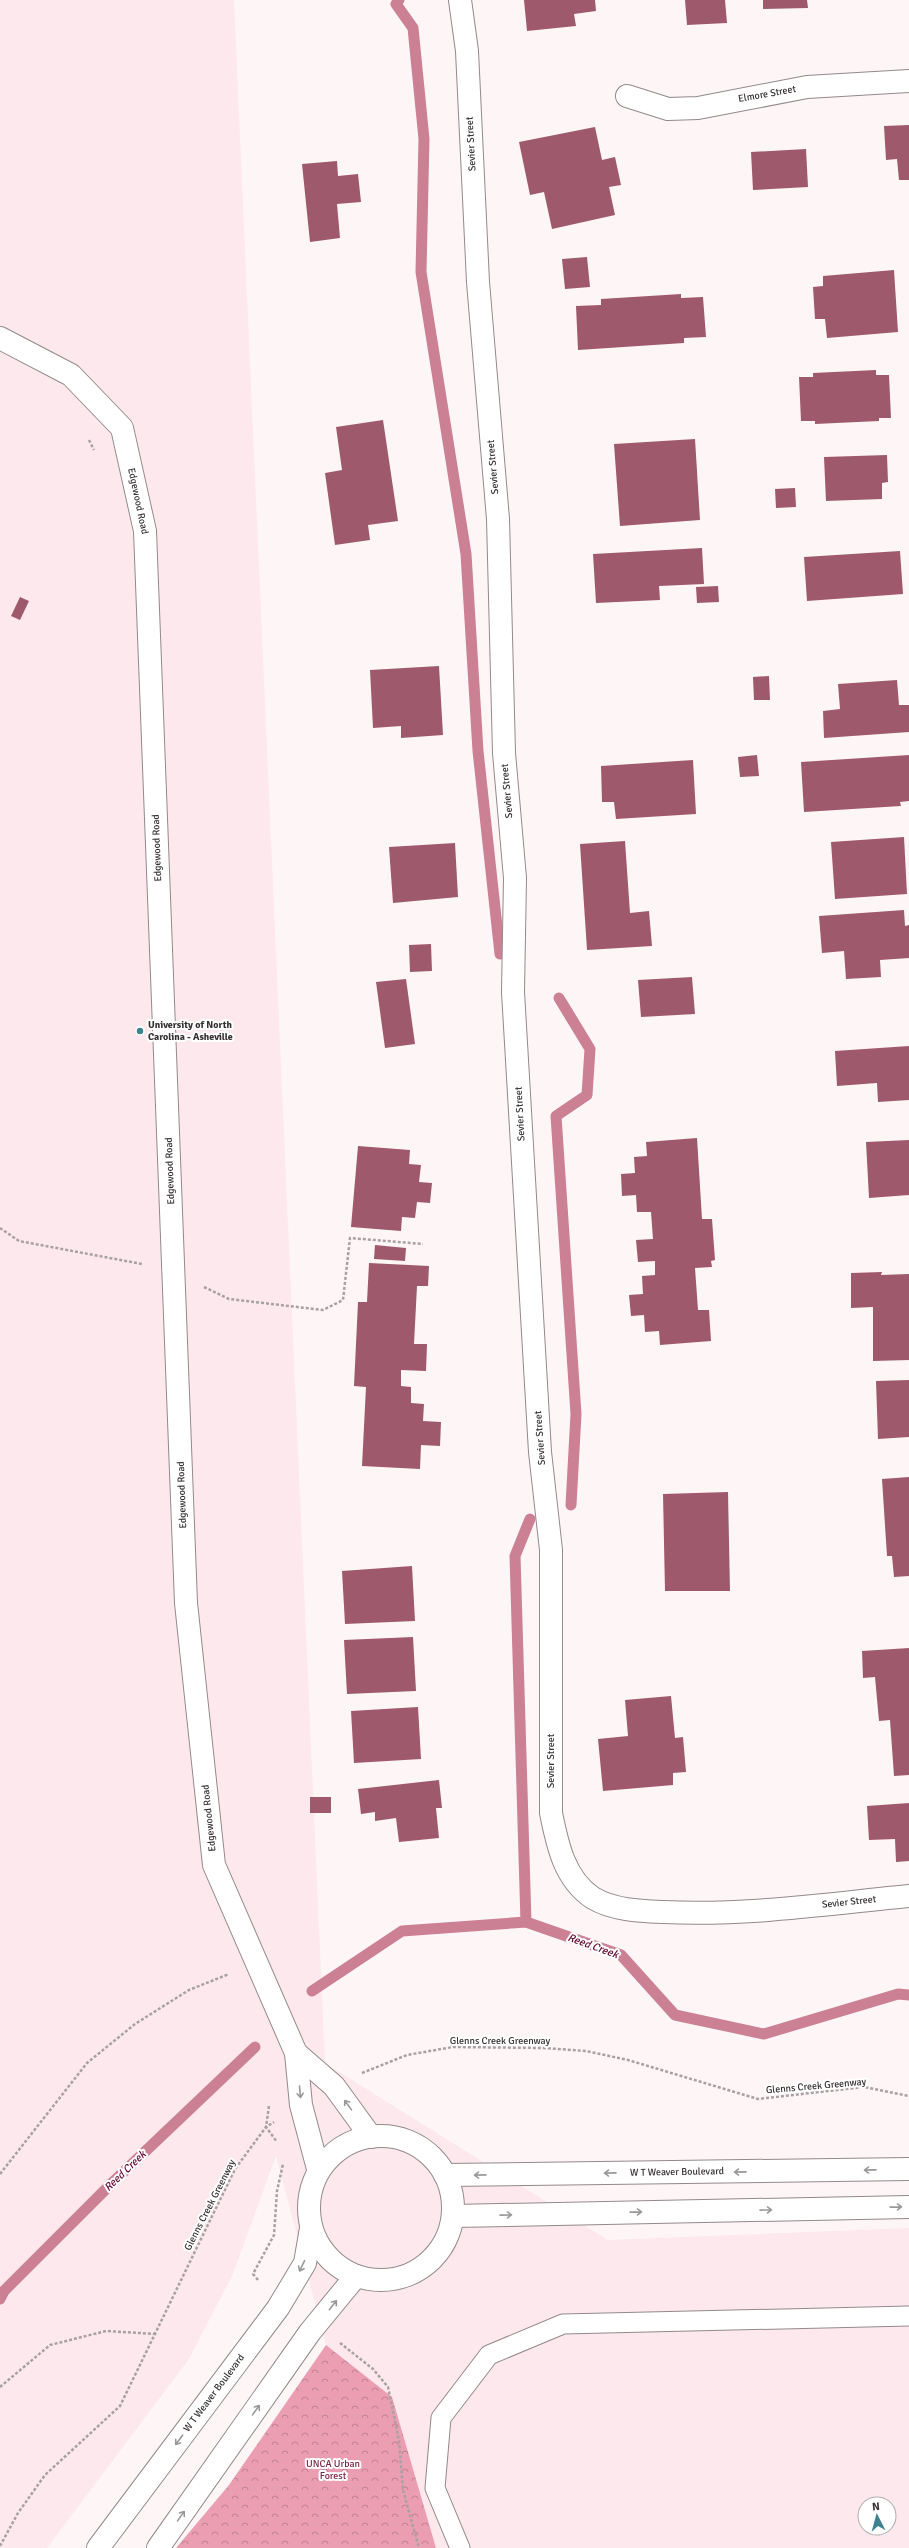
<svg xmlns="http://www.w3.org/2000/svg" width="909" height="2548" viewBox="0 0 909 2548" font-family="Signika,sans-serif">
<defs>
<pattern id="forest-crowns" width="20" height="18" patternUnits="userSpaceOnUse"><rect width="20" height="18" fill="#eb9eb2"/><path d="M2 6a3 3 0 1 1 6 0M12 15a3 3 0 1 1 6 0" fill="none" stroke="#bf8191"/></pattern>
</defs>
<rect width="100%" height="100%" fill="#fef5f7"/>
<!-- built -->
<path fill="#fde9ed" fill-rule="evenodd" d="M0,0H234L325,2063L608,2240L909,2228V2548H337L326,2345L276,2156L233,2274L189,2359L47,2548H0ZM865,2504H889V2528H865Z"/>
<!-- forest -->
<path fill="url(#forest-crowns)" d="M326,2345L392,2397L436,2548H176L229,2485Z"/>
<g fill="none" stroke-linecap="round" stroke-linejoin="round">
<!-- stream -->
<g stroke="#cb8094" stroke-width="11">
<path d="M399,0L396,4L413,28L424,139L421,272L466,554L478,751L500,954"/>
<path d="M559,998L590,1049L587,1095L556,1116L576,1414L571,1505"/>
<path d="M526,1922L515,1556L530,1519"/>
<path d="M312,1991L402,1931L526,1922L621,1955L675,2015L764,2034L898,1994L909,1995"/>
<path d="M0,2299L4,2291L112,2183L255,2047"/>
</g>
</g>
<!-- building -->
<g fill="#9f596c">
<path d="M524,0H595L596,11L574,14L576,26L527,31Z"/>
<path d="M685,0H725L727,23L687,25Z"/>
<path d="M763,0H807L808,8L763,9Z"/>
<path d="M909,125V180H899L897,159L886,160L884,126Z"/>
<path d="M595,127L602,160L615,157L621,185L609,187L615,215L552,229L544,192L530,195L519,142Z"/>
<path d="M806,149L808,187L753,190L751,152Z"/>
<path d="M337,161L338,176L358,174L361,202L337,204L340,238L310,242L302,164Z"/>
<path d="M587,257L590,287L565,289L562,259Z"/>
<path d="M894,270L898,332L827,338L825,319H815L813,287L823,286V276Z"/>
<path d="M681,294V298L703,297L706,337L684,338V343L578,350L576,306L601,305V299Z"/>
<path d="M876,370V375H889L891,418H879V421L815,424V421H801L799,377H813V373Z"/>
<path d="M383,420L398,521L368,525L370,540L335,545L325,473L342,470L336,427Z"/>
<path d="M695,439L700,520L620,526L614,444Z"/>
<path d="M887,455L888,482L882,483V499L826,501L824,457Z"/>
<path d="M795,488L796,507L776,508L775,489Z"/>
<path d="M702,548L704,584L659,586L660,600L596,603L593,554Z"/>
<path d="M900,551L903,594L807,601L804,557Z"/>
<path d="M718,586L719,602L697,603L696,587Z"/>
<path d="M20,597L29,601L20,620L11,616Z"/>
<path d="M439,666L443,735L401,738V726L373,728L370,670Z"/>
<path d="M769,676L770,700H754L753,677Z"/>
<path d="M897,680L899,705H909V732L824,738L823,711L840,709L838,684Z"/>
<path d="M757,755L759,776L740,777L738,757Z"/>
<path d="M909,755V801L900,802L901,806L804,812L801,762Z"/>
<path d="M693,760L696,814L616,819L614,802H602L601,766Z"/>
<path d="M904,837L907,894L835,899L831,842Z"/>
<path d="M625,841L630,913L649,911L652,946L587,950L580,844Z"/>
<path d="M455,843L458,897L393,903L389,847Z"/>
<path d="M904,910L905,926L909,925V958L880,960L881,977L846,979L844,951L822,953L819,916Z"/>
<path d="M431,944L432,971L410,972L409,945Z"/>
<path d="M692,977L695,1014L641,1017L638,980Z"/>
<path d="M406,979L415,1044L385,1048L376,982Z"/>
<path d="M909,1046V1100L878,1102L877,1083L837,1086L835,1051Z"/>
<path d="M697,1138L702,1219H712L715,1260L711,1261L712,1267L695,1268L698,1310H709L711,1341L660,1345L659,1331L645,1332L644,1315L631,1316L629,1295L643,1294L642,1276L655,1275V1261L638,1262L636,1240L653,1239L651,1212H637L636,1195L622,1196L621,1174L635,1173L634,1157L647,1156L646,1142Z"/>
<path d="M909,1140V1195L869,1198L866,1142Z"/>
<path d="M358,1146L410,1150L409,1164L421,1165L419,1182L432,1183L430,1203L417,1202L415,1218L402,1217L401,1231L351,1227Z"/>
<path d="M375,1245L406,1248L405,1261L374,1259Z"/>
<path d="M369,1263L429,1266L428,1286H417L414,1344H427L426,1371L401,1370V1386L411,1387V1403L424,1404L423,1421L441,1422L440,1446L421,1445L420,1469L362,1466L366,1387L354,1386L358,1302H367Z"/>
<path d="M882,1272L881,1275L909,1274V1360L873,1361V1307L851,1308V1273Z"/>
<path d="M909,1380V1437L878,1439L876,1381Z"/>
<path d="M909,1477V1576L894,1577L892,1556H887L882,1479Z"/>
<path d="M728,1492L730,1591H665L663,1494Z"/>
<path d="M412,1566L415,1621L345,1624L342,1571Z"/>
<path d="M413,1637L416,1691L347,1694L344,1640Z"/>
<path d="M909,1648V1775L894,1776L890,1720L879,1721L875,1677L863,1678L862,1651Z"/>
<path d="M671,1696L675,1738L683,1737L686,1772L673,1773V1785L603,1791L598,1739L628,1736L625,1700Z"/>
<path d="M418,1707L421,1759L354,1763L351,1711Z"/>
<path d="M439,1780L442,1808H436L439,1838L399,1842L396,1818L375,1821V1812L361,1814L358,1789Z"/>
<rect x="310" y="1797" width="21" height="16"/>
<path d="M909,1803V1861L896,1862L895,1839L869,1840L867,1806Z"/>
</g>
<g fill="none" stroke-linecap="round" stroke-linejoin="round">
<!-- service casing -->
<g stroke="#93898b" stroke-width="21">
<path id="service" d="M460,2548L435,2488L441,2418L489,2355L563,2324L909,2316"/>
</g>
<!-- minor casing -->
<g stroke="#93898b" stroke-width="24">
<g id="minor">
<path d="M460,0L467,51L478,282L498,519L504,753L515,878L513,992L540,1452L551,1550V1813C557,1843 564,1879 593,1898C613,1910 640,1911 663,1912C746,1916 827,1904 909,1896"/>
<path d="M627,96L668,109L698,108L807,87L909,81"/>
<path d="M0,338L71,375L122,428L145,531L186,1603L214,1865L296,2053L301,2105L318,2169"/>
<path d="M296,2053L334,2086L371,2137"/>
</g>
</g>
<!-- secondary casing -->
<g stroke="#93898b" stroke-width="24">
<g id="secondary">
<circle cx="381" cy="2208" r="72"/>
<path d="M445,2175L909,2169"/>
<path d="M453,2216L909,2207"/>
<path d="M98,2548L278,2308L305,2263L311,2228"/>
<path d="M158,2548L310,2332L356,2276"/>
</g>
</g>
<!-- path -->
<g stroke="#a8a1a3" stroke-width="2.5" stroke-dasharray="3 2" stroke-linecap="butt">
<path d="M89,440L94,450"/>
<path d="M0,1228L19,1241L142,1264"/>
<path d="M204,1287L229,1299L323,1310L343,1300L350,1238L423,1244"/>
<path d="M362,2073L407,2055L453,2047L544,2048L586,2051L628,2060L758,2099L864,2087L909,2096"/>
<path d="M269,2106L266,2127L277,2142"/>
<path d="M0,2174L87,2063L135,2024L189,1990L229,1974"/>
<path d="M258,2280L253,2274L274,2235L277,2191L283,2164"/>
<path d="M340,2343L373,2369L388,2387L399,2441L403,2490L419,2548"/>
<path d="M0,2387L50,2345L106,2331L156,2334"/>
<path d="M0,2546L18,2513L45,2475L120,2406L235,2169L266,2127L274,2122"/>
</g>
<!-- service -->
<use href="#service" stroke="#fff" stroke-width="19"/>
<!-- minor -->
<use href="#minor" stroke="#fff" stroke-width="22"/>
<!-- secondary -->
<use href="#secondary" stroke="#fff" stroke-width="22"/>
</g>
<!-- one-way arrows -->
<defs><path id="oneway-shaft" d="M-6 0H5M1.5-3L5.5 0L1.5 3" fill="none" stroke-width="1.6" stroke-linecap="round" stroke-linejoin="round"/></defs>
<g stroke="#9a9898">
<use href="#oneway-shaft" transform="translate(300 2092) rotate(85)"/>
<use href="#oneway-shaft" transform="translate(348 2105) rotate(-126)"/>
<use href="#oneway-shaft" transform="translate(870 2170) rotate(179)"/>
<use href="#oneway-shaft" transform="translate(740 2172) rotate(179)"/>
<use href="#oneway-shaft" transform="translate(610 2173) rotate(179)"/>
<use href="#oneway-shaft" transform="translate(480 2175) rotate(179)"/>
<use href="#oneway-shaft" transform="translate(896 2207) rotate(-1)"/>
<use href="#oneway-shaft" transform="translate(766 2210) rotate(-1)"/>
<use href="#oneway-shaft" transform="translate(636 2212) rotate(-1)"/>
<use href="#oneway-shaft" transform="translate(506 2215) rotate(-1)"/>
<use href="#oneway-shaft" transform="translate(302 2266) rotate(116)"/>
<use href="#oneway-shaft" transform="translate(333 2305) rotate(-52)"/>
<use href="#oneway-shaft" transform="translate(256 2410) rotate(-55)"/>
<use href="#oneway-shaft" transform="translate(179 2440) rotate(127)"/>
<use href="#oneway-shaft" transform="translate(181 2516) rotate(-55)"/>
</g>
<!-- markers -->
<circle fill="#3d838f" stroke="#fff" stroke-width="1.5" cx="140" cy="1031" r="4"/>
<g text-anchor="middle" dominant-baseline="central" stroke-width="4" stroke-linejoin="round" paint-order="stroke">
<!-- street labels -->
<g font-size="10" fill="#353132" stroke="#fff">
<text transform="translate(767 94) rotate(-10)">Elmore Street</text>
<text transform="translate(471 144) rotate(-93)">Sevier Street</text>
<text transform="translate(493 467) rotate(-95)">Sevier Street</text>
<text transform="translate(138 501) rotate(78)">Edgewood Road</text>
<text transform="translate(507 791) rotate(-95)">Sevier Street</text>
<text transform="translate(157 848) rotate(-92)">Edgewood Road</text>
<text transform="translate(520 1114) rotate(-93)">Sevier Street</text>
<text transform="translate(170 1171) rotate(-92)">Edgewood Road</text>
<text transform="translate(540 1438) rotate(-94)">Sevier Street</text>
<text transform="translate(182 1495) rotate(-92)">Edgewood Road</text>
<text transform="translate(551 1761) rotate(-90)">Sevier Street</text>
<text transform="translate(209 1818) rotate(-96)">Edgewood Road</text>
<text transform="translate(849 1902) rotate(-6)">Sevier Street</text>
<text x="500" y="2041">Glenns Creek Greenway</text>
<text transform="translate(816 2086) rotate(-5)">Glenns Creek Greenway</text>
<text transform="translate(677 2172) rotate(-1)">W T Weaver Boulevard</text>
<text transform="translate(210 2205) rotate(-63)">Glenns Creek Greenway</text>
<text transform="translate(214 2393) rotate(-53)">W T Weaver Boulevard</text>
</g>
<!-- poi labels -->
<g font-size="10" font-weight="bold" fill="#353132" stroke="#fff" text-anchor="start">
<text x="148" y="1025">University of North<tspan x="148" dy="12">Carolina - Asheville</tspan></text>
</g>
<!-- park labels -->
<g font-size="10" fill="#7c2443" stroke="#fff">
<text x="333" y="2464">UNCA Urban<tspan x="333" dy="12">Forest</tspan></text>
</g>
<!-- water labels -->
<g font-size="11" font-style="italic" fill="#640930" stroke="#fff">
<text transform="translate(593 1946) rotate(20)">Reed Creek</text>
<text transform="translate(125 2171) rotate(-44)">Reed Creek</text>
</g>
</g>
<!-- north arrow -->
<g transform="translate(877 2516) rotate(354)"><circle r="19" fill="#ffffff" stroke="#aeadad"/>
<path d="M0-3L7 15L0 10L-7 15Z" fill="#3d838f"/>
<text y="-6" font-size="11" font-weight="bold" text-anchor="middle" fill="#353132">N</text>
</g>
</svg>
